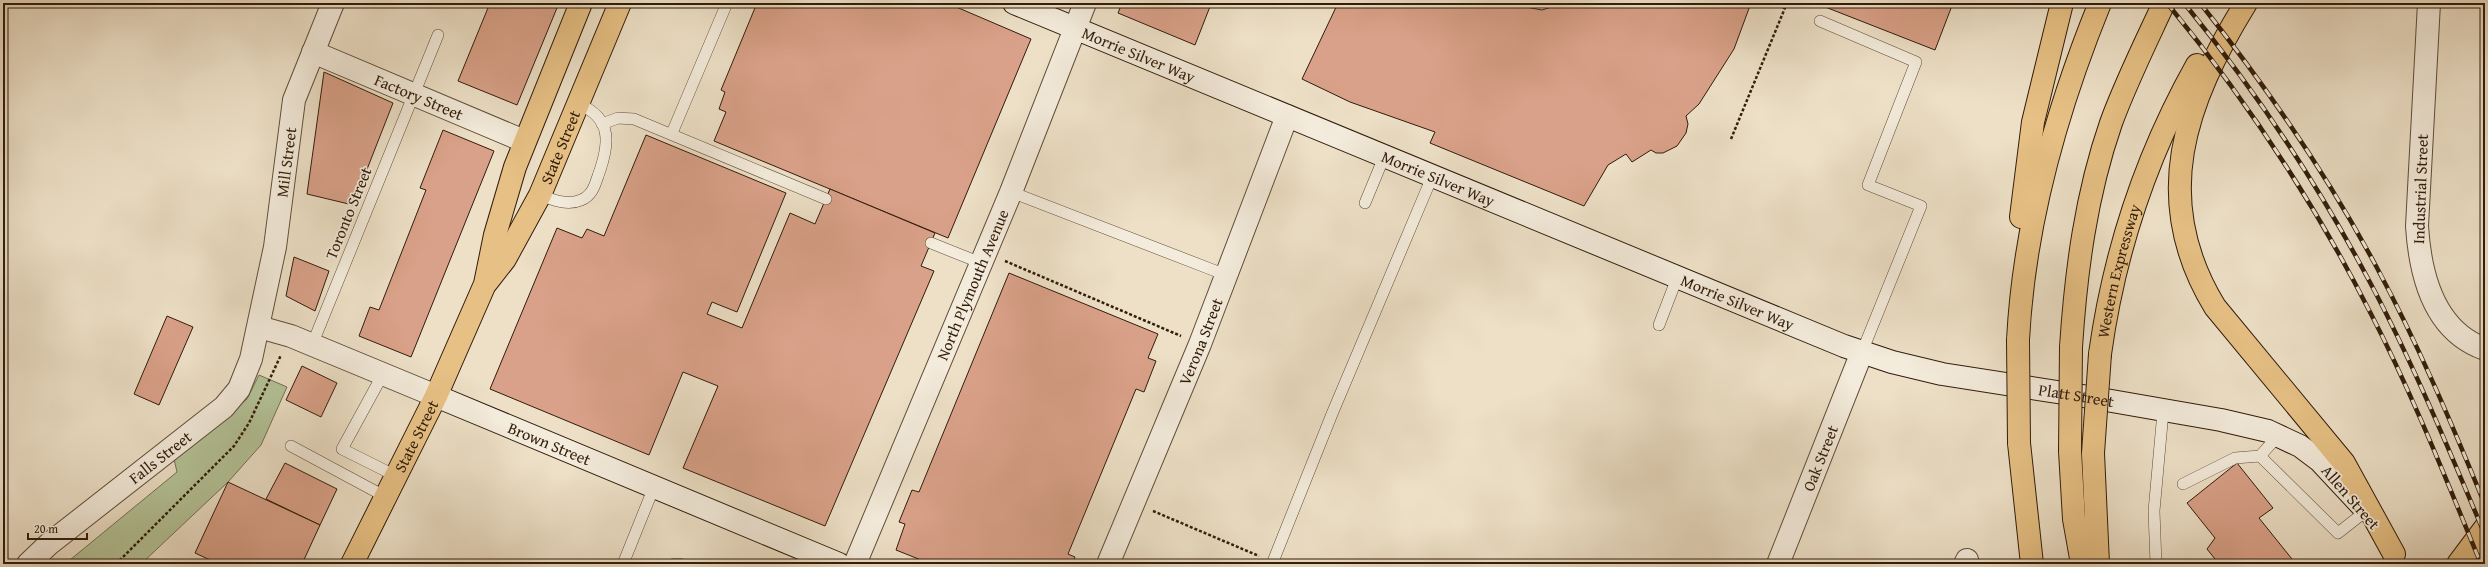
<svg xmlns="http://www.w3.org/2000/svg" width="2488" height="567" viewBox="0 0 2488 567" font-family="'Gentium Book Plus',serif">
<rect width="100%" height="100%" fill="#ede0c7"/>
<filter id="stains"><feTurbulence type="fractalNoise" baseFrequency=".005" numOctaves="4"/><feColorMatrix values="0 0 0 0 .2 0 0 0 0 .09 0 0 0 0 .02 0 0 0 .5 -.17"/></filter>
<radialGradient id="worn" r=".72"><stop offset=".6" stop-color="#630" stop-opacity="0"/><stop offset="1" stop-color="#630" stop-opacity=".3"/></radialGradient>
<!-- green -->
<path fill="#b4c398" stroke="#727051" d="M259,375L287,387L261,445L228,482L141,564H65L177,472L174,459L247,399Z"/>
<!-- building -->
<g fill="#d9a189" stroke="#311c0a">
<path d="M490,3H559L517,105L458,81Z"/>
<path d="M757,3H947L1031,39L948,238L714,141L726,112L719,109L725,92L721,90Z"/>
<path d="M1122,3H1209L1211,4L1195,45L1118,13Z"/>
<path d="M1338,3H1505L1542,10L1564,3H1751L1734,49L1699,104L1686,116L1688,124L1686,133L1677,146L1663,153H1656L1651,150L1632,162L1626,154L1608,165L1584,206L1430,143L1435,132L1350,102L1302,79Z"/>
<path d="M1815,3H1953L1935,50Z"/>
<path d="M324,72L393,103L353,205L307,194Z"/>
<path d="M443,130L494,151L411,357L359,336L370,307L379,310L426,190L420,188Z"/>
<path d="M646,135L786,193L737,312L712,302L707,314L742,328L790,213L815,224L830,189L935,233L921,266L934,271L825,526L683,468L718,386L683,372L649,455L490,389L557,228L582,238L587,229L604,236Z"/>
<path d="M294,257L329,271L315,311L286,296Z"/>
<path d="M1009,273L1158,334L1148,358L1156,361L1144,392L1136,389L1068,554L1075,557L1073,564H931L896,550L905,524L899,522L912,490L919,492Z"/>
<path d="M167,316L193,327L159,405L134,394Z"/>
<path d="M302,366L337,383L321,417L286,400Z"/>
<path d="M285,463L337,489L320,525L266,499Z"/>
<path d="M2237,463L2273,508L2259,518L2296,564H2219L2207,549L2215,538L2187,503Z"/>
<path d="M228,482L320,525L302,564H219L195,553Z"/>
</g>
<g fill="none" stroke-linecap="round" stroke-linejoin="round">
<!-- service casing -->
<g stroke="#604d39" stroke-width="12">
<g id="service">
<path d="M1820,21L1916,62L1868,185L1921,206L1862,352"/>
<path d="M602,124L618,118L634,119L826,199"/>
<path d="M672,133L727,3"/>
<path d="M1011,192L1226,275"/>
<path d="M540,195C553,200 568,206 581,200C592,196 595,185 598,176C609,146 614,118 578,104"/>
<path d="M1365,203L1384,157"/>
<path d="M931,243L981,263"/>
<path d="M1659,325L1677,278"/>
<path d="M312,345L438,35"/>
<path d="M383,374L342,449L396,476"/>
<path d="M291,446L386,497"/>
<path d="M2260,456L2338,533L2366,511"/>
<path d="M2183,484L2235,458L2260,456L2278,436"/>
<path d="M623,564L654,487"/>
<path d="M674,564H680"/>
<path d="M1272,564L1332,414L1432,177"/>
<path d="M2156,564L2154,511L2163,412"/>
</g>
</g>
<!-- minor casing -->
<g stroke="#604d39" stroke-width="24">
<g id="minor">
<path d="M2429,3L2417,226C2420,274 2434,331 2485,349"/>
<path id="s1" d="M313,52L524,141"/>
<path d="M259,327L291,336L436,396"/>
<path id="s2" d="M28,564L49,544L224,407L239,389L251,359L275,247L294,100L333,3"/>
<path id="s3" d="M1108,564L1200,344L1287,116"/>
<path id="s4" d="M1778,564L1862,352"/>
<path d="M1965,564L1967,560"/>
</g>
</g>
<!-- tertiary casing -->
<g stroke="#604d39" stroke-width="24">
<g id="tertiary">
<path id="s5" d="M855,564L1011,192L1085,3"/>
</g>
</g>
<!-- secondary casing -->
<g stroke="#311c0a" stroke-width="24">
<g id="secondary">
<path id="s6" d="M1014,3L1844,346L1892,362L1942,374L2083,396L2221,420L2268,431L2300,446L2320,461L2362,506"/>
<path id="s7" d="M436,396L839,564"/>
</g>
</g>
<!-- primary casing -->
<g stroke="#311c0a" stroke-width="24">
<g id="primary">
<path id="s8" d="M487,282L505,259L540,195L620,3"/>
<path id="s9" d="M352,564L436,396L485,284L495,235L515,167L581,3"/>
<path d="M2458,564L2485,528"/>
</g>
</g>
<!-- motorway casing -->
<g stroke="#311c0a" stroke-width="24">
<g id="motorway">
<path d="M2246,3C2185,102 2149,199 2215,307L2344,463L2394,554"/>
<path d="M2021,217L2033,122L2062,3"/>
<path d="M2018,340C2024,224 2056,111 2100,3"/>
<path d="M2071,347C2076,271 2086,195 2111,123C2126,82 2146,42 2164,3"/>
<path id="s10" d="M2100,354C2114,253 2147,154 2197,65"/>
<path d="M2019,443L2032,564"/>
<path d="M2070,451L2074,519L2082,564"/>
<path d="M2093,453L2098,564"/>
</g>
</g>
<!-- path -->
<g stroke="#311c0a" stroke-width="2.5" stroke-dasharray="3 2" stroke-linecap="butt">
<path d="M1773,3L1785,8"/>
<path d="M1731,139L1787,3"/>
<path d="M1005,261L1181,336"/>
<path d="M1153,511L1259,556"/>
<path d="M116,564L234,446L249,423L281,355"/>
</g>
<!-- service -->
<use href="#service" stroke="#f3ebdb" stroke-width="11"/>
<!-- minor -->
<use href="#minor" stroke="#f3ebdb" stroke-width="22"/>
<!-- tertiary -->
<use href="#tertiary" stroke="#f3ebdb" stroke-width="22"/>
<!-- secondary -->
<use href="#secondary" stroke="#f3ebdb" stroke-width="22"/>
<!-- primary -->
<use href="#primary" stroke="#e6c084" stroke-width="22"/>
<!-- motorway -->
<use href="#motorway" stroke="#e6c084" stroke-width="22"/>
<!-- rail casing -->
<g stroke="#311c0a" stroke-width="4.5">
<g id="rail">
<path d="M2167,3C2245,98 2314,202 2370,312C2412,393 2446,479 2481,564"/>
<path d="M2184,3C2256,91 2320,187 2373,288C2415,368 2450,452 2485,535"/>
<path d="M2200,3C2266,86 2326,173 2376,266C2418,344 2452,424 2485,505"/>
</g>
</g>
<!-- rail -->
<use href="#rail" stroke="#f3ebdb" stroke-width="3" stroke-dasharray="9" stroke-linecap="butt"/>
<!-- motorway-bridge casing -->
<g stroke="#311c0a" stroke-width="24" stroke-linecap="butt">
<g id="motorway-bridge">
<path d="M2018,340L2019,443"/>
<path d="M2070,451L2071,347"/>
<path d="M2093,453L2100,354"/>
</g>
</g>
<!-- motorway-bridge -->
<use href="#motorway-bridge" stroke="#e6c084" stroke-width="22"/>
</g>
<g text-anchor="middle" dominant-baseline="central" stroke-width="3.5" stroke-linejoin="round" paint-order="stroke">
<!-- street labels -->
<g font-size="16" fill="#311c0a" stroke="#f3ebdb">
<text stroke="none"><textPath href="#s6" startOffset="135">Morrie Silver Way</textPath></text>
<text stroke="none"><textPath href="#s1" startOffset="115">Factory Street</textPath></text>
<text stroke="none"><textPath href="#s8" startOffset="154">State Street</textPath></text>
<text stroke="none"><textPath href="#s2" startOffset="507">Mill Street</textPath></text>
<text stroke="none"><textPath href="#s6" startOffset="459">Morrie Silver Way</textPath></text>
<text transform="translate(2420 189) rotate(-88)">Industrial Street</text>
<text transform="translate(348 213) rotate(-68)">Toronto Street</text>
<text stroke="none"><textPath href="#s10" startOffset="85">Western Expressway</textPath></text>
<text stroke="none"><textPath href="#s5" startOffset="303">North Plymouth Avenue</textPath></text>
<text stroke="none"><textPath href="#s6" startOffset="783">Morrie Silver Way</textPath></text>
<text stroke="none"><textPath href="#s3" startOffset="241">Verona Street</textPath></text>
<text stroke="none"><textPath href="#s6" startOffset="1136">Platt Street</textPath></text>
<text stroke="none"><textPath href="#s9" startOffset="143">State Street</textPath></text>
<text stroke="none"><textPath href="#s7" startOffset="123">Brown Street</textPath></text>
<text stroke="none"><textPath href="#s2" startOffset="170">Falls Street</textPath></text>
<text stroke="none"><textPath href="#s4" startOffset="114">Oak Street</textPath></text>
<text transform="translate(2351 497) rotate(49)">Allen Street</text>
</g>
</g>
<!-- margin -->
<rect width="2488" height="567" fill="none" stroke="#ede0c7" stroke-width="16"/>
<rect x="4" y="4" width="2480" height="559" fill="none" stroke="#311c0a" stroke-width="2"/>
<rect x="8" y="8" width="2472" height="551" fill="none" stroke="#311c0a"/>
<!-- scale -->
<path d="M28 533v6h59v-6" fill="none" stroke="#311c0a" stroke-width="2"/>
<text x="34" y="533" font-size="12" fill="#311c0a" stroke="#f3ebdb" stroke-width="3" paint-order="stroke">20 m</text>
<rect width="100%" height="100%" filter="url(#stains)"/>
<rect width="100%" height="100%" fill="url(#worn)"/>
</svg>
